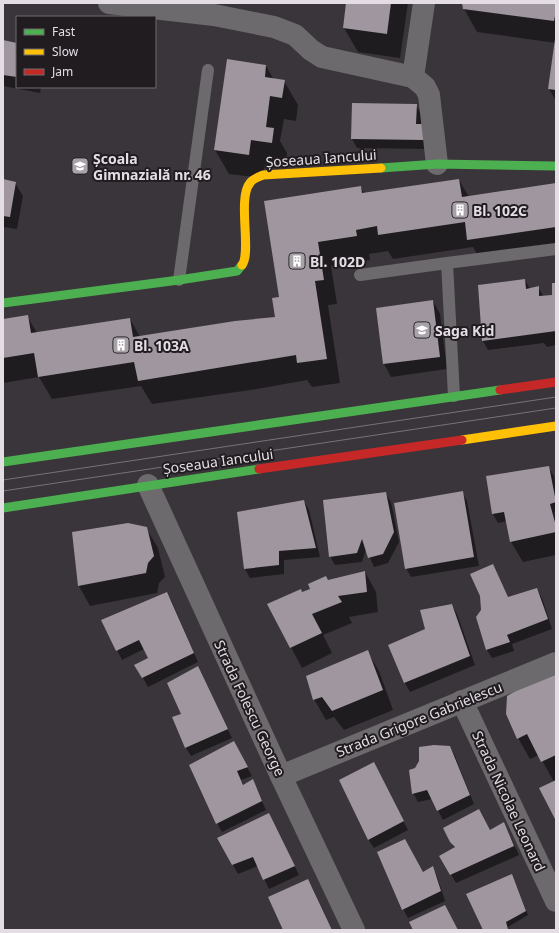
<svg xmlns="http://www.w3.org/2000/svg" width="559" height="933" viewBox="0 0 559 933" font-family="'Noto Sans',sans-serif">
<rect width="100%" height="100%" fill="#3a353a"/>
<!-- shadow -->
<g fill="#0007">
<path d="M347,3H408L400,58L358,52L344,28Z"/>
<path d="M463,3H556V101L549,89L556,43L477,32L464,9Z"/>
<path d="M3,41L17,44V87H41L40,93L3,86Z"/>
<path d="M266,66L274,80L284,81L298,105L296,121L284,119L280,141L287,153L285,166L265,164L262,178L229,174L215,150Z"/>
<path d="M416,105L421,114V125L429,149L357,148L352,139Z"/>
<path d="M3,180L15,183L23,196L17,229L3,227Z"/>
<path d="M459,180L469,197L556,184V252L482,263L473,247L393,259L388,251L369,254L370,260L331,266L337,304L328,305L340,383L312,387L307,380L257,389L152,404L141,386L52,399L39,377L3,383V320L27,316L37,333L130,319L140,337L276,318L280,298L265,202L360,187L364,193Z"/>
<path d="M525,280L530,289L538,287L544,297L553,296L556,284V345L547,347L544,343L488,350L483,341Z"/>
<path d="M433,301L440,314L447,369L391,377L384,364L377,308Z"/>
<path d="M548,467L554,476L556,488V512L554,513L556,517V555L523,562L511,542L507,521L498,523L493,514Z"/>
<path d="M462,492L467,501L479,566L411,577L406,568Z"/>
<path d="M385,493L391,502L399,542L388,563L374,567L366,549L362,562L335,565L330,556Z"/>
<path d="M304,501L309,510L320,557L284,560V574L250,578L245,569Z"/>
<path d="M146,528L158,548L165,577L159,583L157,593L90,606L79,586L73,533Z"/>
<path d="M365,572L376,592L378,612L349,617L352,623L323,635L332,653L302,668L268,604L302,594L328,581Z"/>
<path d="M537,589L542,598L552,629L512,644L514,651L492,658L487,650L481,596L508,598Z"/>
<path d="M167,593L172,602L198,662L148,687L136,665L150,658L144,649L122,660L103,621Z"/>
<path d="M452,605L457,614L475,665L410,692L405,683L390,645L426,629Z"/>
<path d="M367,651L379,671L393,710L344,730L334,717L326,720L314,699Z"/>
<path d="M556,674V819L554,782L539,755L530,759L518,738Z"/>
<path d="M202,677L232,738L191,756L186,748L182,715Z"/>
<path d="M450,747L455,756L474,804L443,820L432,799L418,802L413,793Z"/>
<path d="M238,751L252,776L241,780L244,785L252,780L266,810L222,832L217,823Z"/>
<path d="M378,772L408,830L374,848L368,839Z"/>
<path d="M504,823L519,855L456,883L440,856L455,849L451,842L490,831Z"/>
<path d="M274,824L299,875L269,889L258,866L238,874L218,838Z"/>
<path d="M432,868L437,876L445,901L408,918L403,909L423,873Z"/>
<path d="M308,880L313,889L332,930H284Z"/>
<path d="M514,880L528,915L508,927L509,930H484L468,894Z"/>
</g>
<!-- building -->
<g fill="#9f969f">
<path d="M346,3H391L387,34L343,28Z"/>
<path d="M462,3H556V11L554,21L463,9Z"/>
<path d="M555,39H556V90L548,89Z"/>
<path d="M3,40L17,43V77L3,75Z"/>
<path d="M227,59L266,65L265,77L285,80L282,98L270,96L266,127L274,128L272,143L251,140L249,155L214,150Z"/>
<path d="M352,103L417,104L416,124H425L424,140L351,139Z"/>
<path d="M3,179L16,182L10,217L3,216Z"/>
<path d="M459,179L462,197L556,183V227L467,240L465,222L378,235L377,226L356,230L357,236L318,242L324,280L315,281L327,359L297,363L296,355L138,381L134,362L38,377L34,353L3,358V319L28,315L31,333L130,318L133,337L235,321L275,317L272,298L279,297L264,201L361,186L362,193Z"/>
<path d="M525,279L526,289L539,286V296L552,295V283H556V331L482,341L478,285Z"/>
<path d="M433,300L440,357L383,364L376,308Z"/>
<path d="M549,466L556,502L550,504L556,526V532L510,542L504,512L492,514L486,476Z"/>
<path d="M463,491L474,557L405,569L394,503Z"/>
<path d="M386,492L394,532L383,554L368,558L362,539L357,553L329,557L323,500Z"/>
<path d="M304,500L316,548L279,551V565L244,569L237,512Z"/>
<path d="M128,523L147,527L154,556L148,563L146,573L78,586L72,532Z"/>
<path d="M493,564L508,597L537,588L548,619L507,635L510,642L486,650L476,617L481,610L480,596L470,574Z"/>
<path d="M365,571L367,592L338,596L342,602L312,614L322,633L290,648L267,604L301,589L302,592L310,589L308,584L326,576L328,580Z"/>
<path d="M167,592L194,653L142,678L134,665L148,658L139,640L116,651L101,620Z"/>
<path d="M452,604L470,656L404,683L388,645L425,629L420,610Z"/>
<path d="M368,650L383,690L332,711L322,697L313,700L306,676Z"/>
<path d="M198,666L228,729L185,748L172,717L181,714L167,683Z"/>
<path d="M556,673V755L541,762L527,734L517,739L506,714L507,696L525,685Z"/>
<path d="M234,741L248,767L237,771L243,785L253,779L262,801L216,824L189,765Z"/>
<path d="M434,745L450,746L470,795L437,811L427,790L412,794L409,770L415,768L419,761V747Z"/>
<path d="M374,762L404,821L368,840L339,780Z"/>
<path d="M556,780V821L539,788Z"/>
<path d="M479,809L490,830L504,822L514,846L450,875L439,856L455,847L450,842L443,828Z"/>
<path d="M269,813L295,866L263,880L253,857L232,865L217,838Z"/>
<path d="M405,839L423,872L433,866L441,891L402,910L377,852Z"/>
<path d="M512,874L526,911L506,922L508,929L483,930L466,894Z"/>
<path d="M308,879L332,930H283L268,897Z"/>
<path d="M445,905L458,930H413L409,922Z"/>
</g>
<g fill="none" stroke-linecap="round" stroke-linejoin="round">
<!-- lane -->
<g stroke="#6c6a6c" stroke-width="12">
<path d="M447,263L556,249"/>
<path d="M360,275L447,263L454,396"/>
<path d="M179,280L208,70"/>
</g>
<!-- street -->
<g stroke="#6c6a6c" stroke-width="22">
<path d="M109,3L214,15L274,27L295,35L311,50L322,57L413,77"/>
<path d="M424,3L413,77L425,87L429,95L437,164"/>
<path d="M148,485L281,776L354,930"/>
<path d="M462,701L556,901"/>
<path d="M281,776L556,663"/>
</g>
<!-- fast -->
<g stroke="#4caf50" stroke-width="9">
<path d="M381,168L437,164L556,166"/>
<path d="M3,303L179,280L237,271L242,265"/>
<path d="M3,462L500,390"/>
<path d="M3,508L259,469"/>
</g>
<!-- slow -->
<g stroke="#ffc107" stroke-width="9">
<path d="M242,265C252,253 237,198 250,183C252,179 259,177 263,175L381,168"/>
<path d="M462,440L556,426"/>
</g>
<!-- jam -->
<g stroke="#c62828" stroke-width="9">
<path d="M500,390L556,382"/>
<path d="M259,469L462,440"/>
</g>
<!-- tram -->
<g stroke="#767376" stroke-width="1">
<path d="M3,480L556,397"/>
<path d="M3,491L556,408"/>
</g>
</g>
<!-- icons -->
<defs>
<g id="school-square" transform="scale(0.9)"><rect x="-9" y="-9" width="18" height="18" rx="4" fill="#a8a3a8" stroke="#201c20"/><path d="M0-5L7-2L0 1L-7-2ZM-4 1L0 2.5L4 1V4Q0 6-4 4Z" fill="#fff"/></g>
<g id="building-square" transform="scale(0.9)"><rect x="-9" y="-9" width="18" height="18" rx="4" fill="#a8a3a8" stroke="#201c20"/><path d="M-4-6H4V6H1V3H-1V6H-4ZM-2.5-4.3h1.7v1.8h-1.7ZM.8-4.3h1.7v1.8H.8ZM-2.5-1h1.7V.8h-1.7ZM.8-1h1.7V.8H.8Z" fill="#fff"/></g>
</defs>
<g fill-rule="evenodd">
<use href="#school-square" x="80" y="166"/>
<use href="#building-square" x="460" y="210"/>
<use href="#building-square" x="297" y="261"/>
<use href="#school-square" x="422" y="330"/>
<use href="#building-square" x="121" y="345"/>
</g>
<g text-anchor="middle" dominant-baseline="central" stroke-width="4" stroke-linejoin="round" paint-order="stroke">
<!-- poi labels -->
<g font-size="14" font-weight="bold" fill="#e4dee4" stroke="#201c20" text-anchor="start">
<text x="93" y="158">Școala<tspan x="93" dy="16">Gimnazială nr. 46</tspan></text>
<text x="473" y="210">Bl. 102C</text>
<text x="310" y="261">Bl. 102D</text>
<text x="435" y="330">Saga Kid</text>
<text x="134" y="345">Bl. 103A</text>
</g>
<!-- street labels -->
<g font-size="14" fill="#e4dee4" stroke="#201c20">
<text transform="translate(321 158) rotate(-4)">Șoseaua Iancului</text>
<text transform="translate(218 461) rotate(-8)">Șoseaua Iancului</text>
<text transform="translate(250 708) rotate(65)">Strada Folescu George</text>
<text transform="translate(419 719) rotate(-22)">Strada Grigore Gabrielescu</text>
<text transform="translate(509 801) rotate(65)">Strada Nicolae Leonard</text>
</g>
</g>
<!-- border -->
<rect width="559" height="933" fill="none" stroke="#e4dee4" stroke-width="8"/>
<!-- legend -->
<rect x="16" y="16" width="140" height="72" fill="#201c20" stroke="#6e6a6e"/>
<rect x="24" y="29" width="20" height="6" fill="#4caf50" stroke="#6e6a6e"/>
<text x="52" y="36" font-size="12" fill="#e4dee4">Fast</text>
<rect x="24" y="49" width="20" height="6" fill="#ffc107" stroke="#6e6a6e"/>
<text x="52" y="56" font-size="12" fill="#e4dee4">Slow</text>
<rect x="24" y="69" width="20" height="6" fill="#c62828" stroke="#6e6a6e"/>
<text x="52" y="76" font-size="12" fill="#e4dee4">Jam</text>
</svg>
